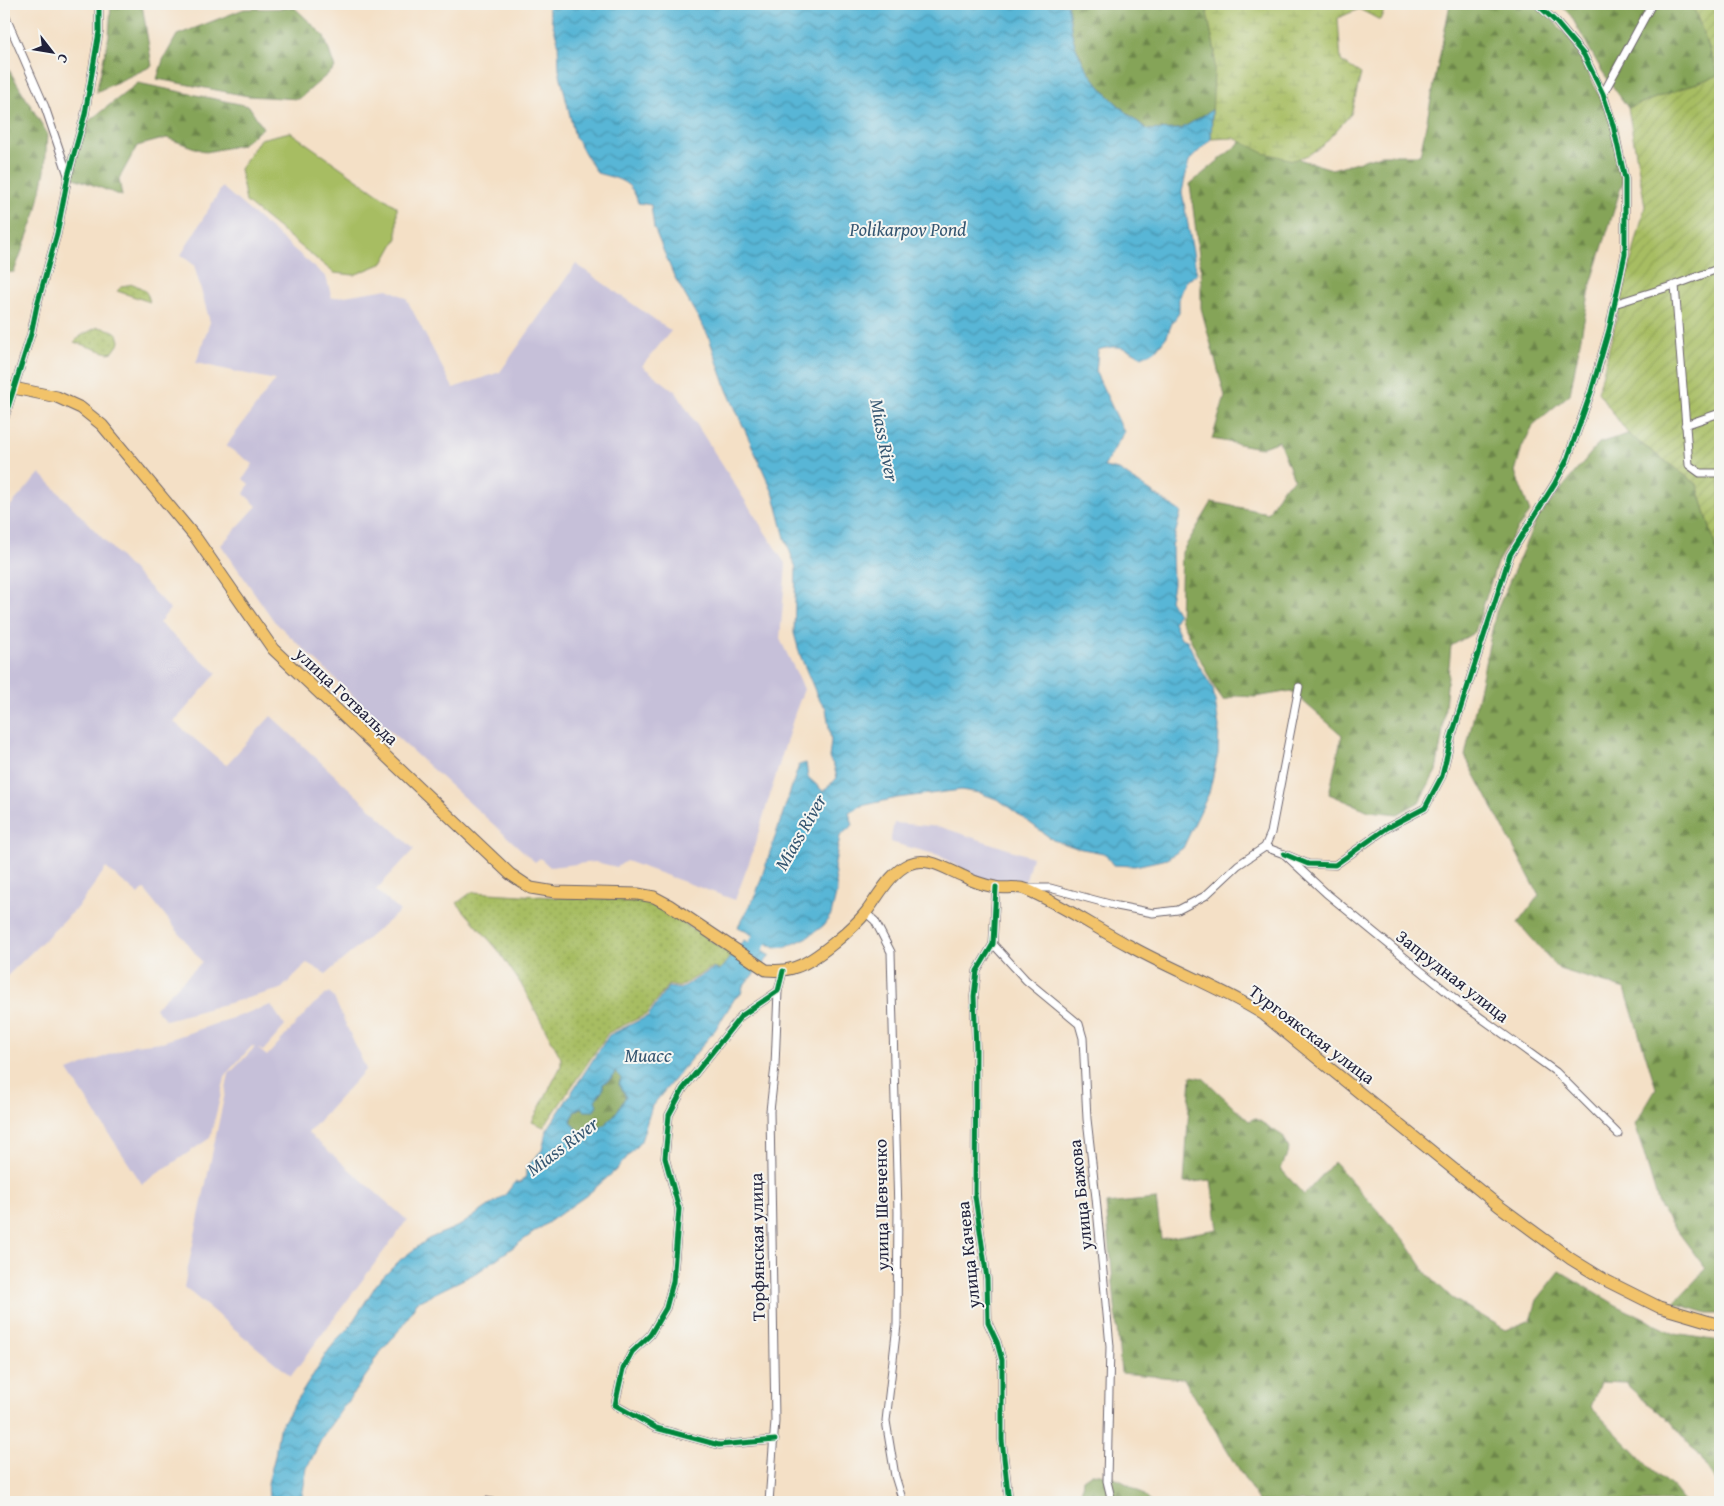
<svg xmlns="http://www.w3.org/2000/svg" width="1724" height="1506" viewBox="0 0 1724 1506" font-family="'Gentium Book Plus',serif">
<defs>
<pattern id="grass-dots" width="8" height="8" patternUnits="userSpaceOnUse" patternTransform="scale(1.25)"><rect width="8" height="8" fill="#a7bd62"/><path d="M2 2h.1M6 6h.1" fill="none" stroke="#8fa256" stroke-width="1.8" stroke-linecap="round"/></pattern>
<pattern id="forest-firs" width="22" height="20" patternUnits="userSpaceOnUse" patternTransform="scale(1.25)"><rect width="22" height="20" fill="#85a458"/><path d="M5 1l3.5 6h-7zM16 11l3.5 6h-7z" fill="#6c854a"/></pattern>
<pattern id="wetland-marsh" width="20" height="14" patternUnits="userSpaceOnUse" patternTransform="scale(1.25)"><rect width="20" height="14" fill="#a7bd62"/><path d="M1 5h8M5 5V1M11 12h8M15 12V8" fill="none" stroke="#8fa256"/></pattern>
<pattern id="garden-furrows" width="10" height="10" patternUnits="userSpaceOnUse" patternTransform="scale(1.25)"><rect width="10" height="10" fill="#a7bd62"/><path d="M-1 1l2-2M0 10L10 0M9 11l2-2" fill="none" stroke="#8fa256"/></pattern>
<pattern id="water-waves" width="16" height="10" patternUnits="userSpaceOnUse" patternTransform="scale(1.25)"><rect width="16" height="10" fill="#58b6d6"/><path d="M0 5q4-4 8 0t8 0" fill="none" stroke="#4894af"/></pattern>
</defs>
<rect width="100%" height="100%" fill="#f6f6f2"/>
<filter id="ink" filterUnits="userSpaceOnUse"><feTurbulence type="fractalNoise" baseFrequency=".02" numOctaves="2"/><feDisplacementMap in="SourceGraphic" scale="10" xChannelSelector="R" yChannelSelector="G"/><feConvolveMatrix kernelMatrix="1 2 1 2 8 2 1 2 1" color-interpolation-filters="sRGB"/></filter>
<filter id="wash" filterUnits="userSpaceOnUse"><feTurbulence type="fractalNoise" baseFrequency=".0096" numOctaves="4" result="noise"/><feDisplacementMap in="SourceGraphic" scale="20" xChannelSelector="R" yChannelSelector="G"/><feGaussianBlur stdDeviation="1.12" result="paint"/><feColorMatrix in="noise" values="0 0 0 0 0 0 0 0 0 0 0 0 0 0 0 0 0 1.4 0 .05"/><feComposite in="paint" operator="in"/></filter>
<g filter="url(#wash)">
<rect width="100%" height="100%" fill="#f4e0c6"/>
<!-- industrial -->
<g fill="#c6c0d9">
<path d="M222,187L326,277L332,298L388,289L406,298L453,388L500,372L576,264L671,331L642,366L676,392L786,565L780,639L804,689L795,713L750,860L735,900L626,861L617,867L595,862L550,867L540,858L535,862L390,731L274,621L221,545L257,506L244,494L249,484L243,479L253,464L226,446L275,380L196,363L210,322L194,265L181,255Z"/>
<path d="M40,473L170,609L159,623L217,673L174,722L226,765L271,716L414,849L376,890L400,911L326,974L307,963L281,989L166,1020L155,1008L202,962L144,889L139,895L106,868L78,907L4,979V513Z"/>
<path d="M894,823L941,827L1032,857L1026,880L998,884L975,876L938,855L890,842Z"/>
<path d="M329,992L334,998L366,1069L308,1133L407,1220L291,1376L184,1287L229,1074L255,1047L252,1046L226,1074L210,1138L142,1184L68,1071L134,1045L162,1042L271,1005L285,1026L263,1051L257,1048L267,1056L313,1005Z"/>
</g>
<!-- grass -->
<g fill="url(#grass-dots)" stroke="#64704e">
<path d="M133,284C143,288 148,292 150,302L117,291L122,286Z"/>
<path d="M98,327C109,330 119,329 120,342L113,352L108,353L74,342L82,335Z"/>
<path d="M472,892L554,897L651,901L734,956L719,970L713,967L679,987L668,985L647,1014L608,1033L544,1127L532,1122L561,1066V1058L521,984L498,950L457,903Z"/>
</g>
<!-- forest -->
<g fill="url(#forest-firs)" stroke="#54634a">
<path d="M111,4H142L152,66L96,92L109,36Z"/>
<path d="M1067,4H1212L1207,13L1215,51L1214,98L1212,110L1181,129L1148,130C1118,106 1083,77 1073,38C1070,27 1070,15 1067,4Z"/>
<path d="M1450,4H1539L1572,42L1617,129L1623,181L1591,284L1570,394L1534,424L1522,447L1515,472L1530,512L1512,536L1497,563L1475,632L1451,646L1442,737L1436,771L1419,802L1398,814L1369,811L1329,794L1342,735L1291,691L1256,697L1235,696L1224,701L1214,687L1180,618L1182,552L1212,502L1268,513L1282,489L1294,479L1279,441L1260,448L1212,439L1225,396L1201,308V272L1190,184L1241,142L1332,169L1381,155H1420Z"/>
<path d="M1559,4H1688L1695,11L1719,75L1628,108L1602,71L1571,16Z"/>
<path d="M295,8L324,36L335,68L299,99L248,96L157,79L163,60L177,35L244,9Z"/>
<path d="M6,65L47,133L45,171L36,213L14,272L4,273V66Z"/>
<path d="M138,83L249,106L263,128L241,145L206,152L167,138L137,146L119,179L122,196L72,177L85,124Z"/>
<path d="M1628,434L1697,484L1720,561V1313H1707L1674,1303L1706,1269L1660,1208L1635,1124L1656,1088L1625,989L1559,969L1518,923L1539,895L1465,756L1496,612L1536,520L1599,443Z"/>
<path d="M615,1071L621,1078L619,1084L626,1096C617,1114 602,1135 579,1132L571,1122L574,1112C584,1105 603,1099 603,1084L612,1078Z"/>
<path d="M1191,1076L1203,1078L1249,1121L1255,1118L1283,1136L1289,1149L1281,1169L1304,1195L1334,1162L1405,1241L1427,1274L1452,1298L1506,1330L1531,1320L1537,1300L1560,1271L1616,1305L1675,1334L1720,1341V1488L1696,1452L1666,1417L1648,1404L1625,1383L1600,1382L1591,1407L1649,1467L1673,1487L1685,1502H1259L1184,1379L1121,1373L1106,1204L1156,1199L1161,1239L1218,1229L1211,1180L1184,1183Z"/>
<path d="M1092,1473C1112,1474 1137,1487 1151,1502H1080L1083,1479Z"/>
</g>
<!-- wetland -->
<path fill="url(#wetland-marsh)" stroke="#64704e" d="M1212,4H1387L1380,20L1359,9L1338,18L1341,61L1361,74L1351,114L1322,146L1308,155L1293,160L1264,153L1234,138L1211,139L1215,51L1207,13Z"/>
<!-- park -->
<path fill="#a7bd62" stroke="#64704e" d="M290,132L397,207V238L383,263L354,275L334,273L246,202L240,169L260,139Z"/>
<!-- garden -->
<path fill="url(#garden-furrows)" stroke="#64704e" d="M1688,4H1720V561L1697,484L1628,434L1598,392L1645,206L1628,108L1719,75L1695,11Z"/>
<!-- water -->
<g fill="url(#water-waves)" stroke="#3d6c88" fill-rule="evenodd">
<path d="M547,4H1067C1070,15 1070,27 1073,38C1083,76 1118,107 1148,130L1181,129L1212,110L1211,139L1189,161L1182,192L1197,274L1186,281L1179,299V313L1172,323L1167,336L1156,350L1142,357C1126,347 1117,344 1098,350L1096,373L1124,432L1104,467L1119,470L1181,512L1172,546L1173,584L1170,600L1178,614L1174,622L1181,638L1187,640L1197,662L1213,689L1219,726L1218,754L1209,793L1183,848L1167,859L1135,866L1113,865L1104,853L1077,848L1053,840L999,800L980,793L961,790L897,798L861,806L849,813L853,825L840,836L834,868L837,890L831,915L823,926L808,937L787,947L775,948L738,927L756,894L799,765L806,763L808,777L823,791L837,778L834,766L829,758L831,741L826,708L818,698L800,655L794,633L796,568L785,538L774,495L727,390L708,335L674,276L654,228L651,205L638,203C632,180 618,179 597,173L575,137L559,70L558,42Z"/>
<path d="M744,940L770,956L743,986L741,994L735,998L715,1030L652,1106L641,1141L616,1170L587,1195L478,1272L417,1302L404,1324L374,1360L373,1366L324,1434L307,1468L301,1502H269L268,1483L275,1456L279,1429L328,1351L340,1336L348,1329L378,1282L400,1260L428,1239L461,1225L505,1195L515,1182L520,1183L526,1176V1168L542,1150L547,1130L609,1035L648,1016L668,987L680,989L714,968L719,971ZM615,1072L621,1078L619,1084L626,1096C617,1114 602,1135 579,1132L571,1122L574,1112L581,1107L585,1111H594L597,1105L595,1100L603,1090V1084L612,1078Z"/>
</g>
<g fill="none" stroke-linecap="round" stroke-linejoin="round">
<!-- river -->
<path stroke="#58b6d6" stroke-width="16" d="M743,966L771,921"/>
</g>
</g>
<g filter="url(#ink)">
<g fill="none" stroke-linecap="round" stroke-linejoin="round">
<!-- street casing -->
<g stroke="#6c646c" stroke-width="9">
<g id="street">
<path d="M4,13L45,107L68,175"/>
<path d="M1603,94L1652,4"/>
<path d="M1675,285L1689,465L1700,473H1720"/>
<path d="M1614,304L1675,285L1720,268"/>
<path d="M4,420L31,334L37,305L57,234L68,176L85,114L99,32V4"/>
<path d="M1685,425L1720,413"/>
<path d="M1265,847L1284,854L1326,893L1459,1002L1556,1072L1618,1134"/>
<path d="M1284,854L1308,864L1335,865L1387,828L1425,808L1442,776L1452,735L1510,555L1555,483L1567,460L1591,392L1609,330L1625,254V179L1613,125L1603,94L1584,55L1556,22L1537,4"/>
<path d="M996,887L993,944L977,971L974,996L976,1050L975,1196L987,1279L988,1323L997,1342L1002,1360V1440L1009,1502"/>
<path d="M1028,888H1050L1117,906L1153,913L1178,910L1205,896L1238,865L1265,847L1271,833L1299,687"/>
<path d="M866,913L875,921L891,952L898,1212L897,1325L886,1421L895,1476L903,1502"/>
<path d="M993,944L1026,980L1079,1024L1083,1038L1087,1119L1096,1198L1110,1346L1107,1481L1112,1502"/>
<path d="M775,1440L719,1445L656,1428L615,1405L623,1369L632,1352L650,1335L666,1308L673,1282L679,1209L665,1158L669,1115L683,1089L741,1016L778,991L783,971"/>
<path d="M486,1501L493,1502"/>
<path d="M769,1502L775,1421L770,1111L775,1066L778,991"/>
</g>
</g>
<!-- primary casing -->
<g stroke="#6c646c" stroke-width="13">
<path id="primary" d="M4,386L57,397L81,408L102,425L196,538L273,649L510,874L531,888L555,892L638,894L654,897L669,905L766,970C777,971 786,971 796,967C815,961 854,928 867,911C879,895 890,873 909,864C928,856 946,869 963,876C972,881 984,885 995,887C1004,889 1016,886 1025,889C1061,904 1094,927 1128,945C1172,970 1220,987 1263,1014L1499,1206L1571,1259L1605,1280L1659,1307L1720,1325"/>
</g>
<!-- street -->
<use href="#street" stroke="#fff" stroke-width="7"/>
<!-- primary -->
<use href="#primary" stroke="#f2c36a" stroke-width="11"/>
<!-- cycleway casing -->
<g stroke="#f6f6f2" stroke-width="8">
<g id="cycleway">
<path d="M4,420L31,334L37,305L57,234L68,176L85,114L99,32V4"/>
<path d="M1284,854L1308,864L1335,865L1387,828L1425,808L1442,776L1452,735L1510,555L1555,483L1567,460L1591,392L1609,330L1625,254V179L1613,125L1603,94L1584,55L1556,22L1537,4"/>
<path d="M996,887L993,944L977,971L974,996L976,1050L975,1196L987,1279L988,1323L997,1342L1002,1360V1440L1009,1502"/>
<path d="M775,1440L719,1445L656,1428L615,1405L623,1369L632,1352L650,1335L666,1308L673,1282L679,1209L665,1158L669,1115L683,1089L741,1016L778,991L783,971"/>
</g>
</g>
<!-- cycleway -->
<use href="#cycleway" stroke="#00873e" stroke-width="5"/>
</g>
</g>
<g text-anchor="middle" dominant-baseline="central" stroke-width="4" stroke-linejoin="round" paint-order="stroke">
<!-- street labels -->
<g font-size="18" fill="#22223b" stroke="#f6f6f2">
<text transform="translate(347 696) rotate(43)">улица Готвальда</text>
<text transform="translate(1453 976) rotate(38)">Запрудная улица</text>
<text transform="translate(1312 1034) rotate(37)">Тургоякская улица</text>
<text transform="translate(1080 1195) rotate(-96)">улица Бажова</text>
<text transform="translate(881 1205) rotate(-91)">улица Шевченко</text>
<text transform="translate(757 1247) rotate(-91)">Торфянская улица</text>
<text transform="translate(968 1255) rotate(-96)">улица Качева</text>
</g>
<!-- water labels -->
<g font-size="19" font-style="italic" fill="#355671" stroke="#f6f6f2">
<text x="908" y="229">Polikarpov Pond</text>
<text transform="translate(885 440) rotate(79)">Miass River</text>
<text transform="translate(800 832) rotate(-60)">Miass River</text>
<text x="648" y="1055">Миасс</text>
<text transform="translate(562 1146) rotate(-37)">Miass River</text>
</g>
</g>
<!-- margin -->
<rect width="1724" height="1506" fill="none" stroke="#f6f6f2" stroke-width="20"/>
<!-- north arrow -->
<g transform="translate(52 52) rotate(121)" stroke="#f6f6f2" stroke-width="4" paint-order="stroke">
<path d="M0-4L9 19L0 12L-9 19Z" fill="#22223b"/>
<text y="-8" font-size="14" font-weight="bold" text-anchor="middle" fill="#22223b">С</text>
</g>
</svg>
